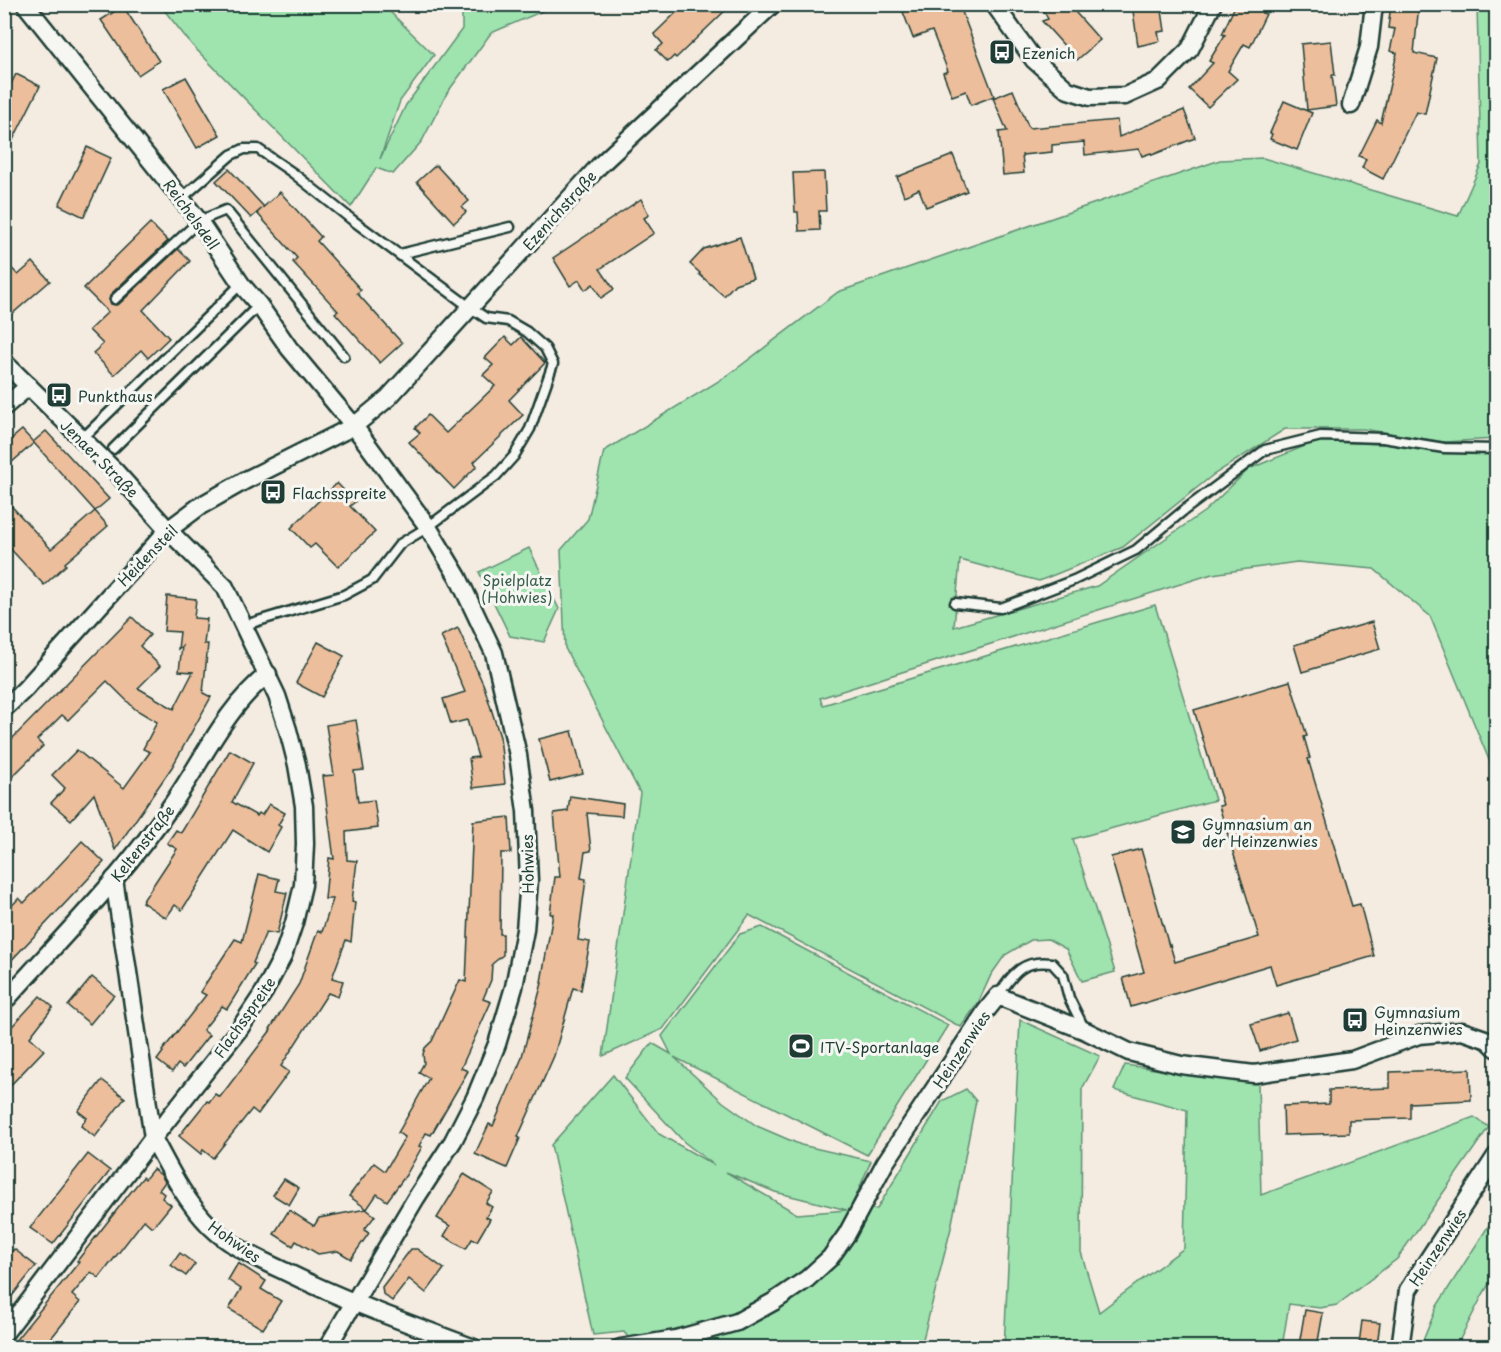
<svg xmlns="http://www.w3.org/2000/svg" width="1501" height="1352" viewBox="0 0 1501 1352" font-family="'Playpen Sans',sans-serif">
<rect width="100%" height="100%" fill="#f4ebe1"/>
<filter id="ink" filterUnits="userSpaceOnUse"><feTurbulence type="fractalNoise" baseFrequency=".0167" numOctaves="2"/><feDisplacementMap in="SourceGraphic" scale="12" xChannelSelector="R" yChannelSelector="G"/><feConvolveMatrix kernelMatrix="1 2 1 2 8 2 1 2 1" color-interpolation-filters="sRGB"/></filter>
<g filter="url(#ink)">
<!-- green -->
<g fill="#9fe3af" stroke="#5f9072" stroke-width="1.5" fill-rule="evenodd">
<path d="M160,5H383L434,55L400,101L380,159L406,105L462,29V5H552V7L491,33L447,93L422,141L393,174L376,168L351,207L192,45Z"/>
<path d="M1477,5H1496V439L1444,442L1363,429H1285L1213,475L1123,547L1039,581L960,560L954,627L1097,586L1205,511L1249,469L1317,441L1400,445L1496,453V777L1430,616L1374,569L1297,562L1212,574L820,698L823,705L1155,605L1215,800L1073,839L1115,972L1082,981L1066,949L1048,939L1031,940L1005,955L991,975L978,1003L961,1027L749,915L663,1029L603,1056L640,793L565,648L561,550L588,519L604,451L727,376L838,292L1220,160L1263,158L1458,216L1481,164Z"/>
<path d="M529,548L559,609L544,642L510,636L479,572Z"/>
<path d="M762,927L948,1025L867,1155L674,1057L723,1102L757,1126L801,1145L871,1161L850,1210L877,1209L942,1101L966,1089L976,1101L951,1228L921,1347L637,1348L624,1332L593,1335L551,1145L613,1075L659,1134L714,1165L684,1142L625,1078L652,1043L671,1054L662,1036L740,934ZM726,1172L775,1192L847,1210L797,1214Z"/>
<path d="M1020,1020L1100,1056L1082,1089L1081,1252L1099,1312L1184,1248L1187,1110L1114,1090L1125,1065L1258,1083L1261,1195L1474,1117L1489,1127L1397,1259L1337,1305L1320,1308L1289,1304L1282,1347L1004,1348Z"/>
<path d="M1496,1214V1272L1482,1296L1456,1347H1427L1422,1343L1437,1306Z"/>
</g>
<!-- building -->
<g fill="#ecbe9c" stroke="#1f3d34" stroke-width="1.5">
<path d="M685,4H732L676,58L674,56L668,62L656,50L663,44L654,34Z"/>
<path d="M900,4H959L994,96L971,105L966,91L952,96L943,73L948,71L932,31L913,38Z"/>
<path d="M1040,4H1068L1100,40L1077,60L1042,21L1048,19Z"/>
<path d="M1132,4H1161L1165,31L1158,32L1160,41L1138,46Z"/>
<path d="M1236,4H1266L1262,13L1266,14L1250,47L1244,44L1228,71L1237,79L1208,107L1189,89L1213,63L1209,61L1225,35L1222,34Z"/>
<path d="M1391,4H1419L1414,53L1437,58L1425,114L1416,112L1383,179L1362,168L1366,159L1359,156L1377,120L1381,123L1397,53L1390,51L1395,29L1388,28Z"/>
<path d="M123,6L159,61L138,75L101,20Z"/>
<path d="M1331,41L1335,75H1332L1336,106L1307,110L1301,44Z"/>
<path d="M16,74L40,86L4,158V98Z"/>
<path d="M186,77L220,135L197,148L163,89Z"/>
<path d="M1013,90L1029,128L1117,120L1119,137L1184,110L1195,138L1152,155L1151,153L1142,156L1139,149L1085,155L1084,142L1052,145V152L1022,155L1024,173L1003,175L999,132L1007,131L993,98Z"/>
<path d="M1284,101L1312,113L1297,150L1270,139L1272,134L1270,133Z"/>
<path d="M87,147L111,158L84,217L59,205Z"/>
<path d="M953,155L967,191L926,207L919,189L904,196L897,177Z"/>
<path d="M436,165L469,201L462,207L466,212L454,223L417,182Z"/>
<path d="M229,169L264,207L251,218L216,181Z"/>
<path d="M824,172L826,211H819L820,230L799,231L798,212H795L793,173Z"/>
<path d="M280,192L321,237L317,241L361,290L357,293L402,343L380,363L335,313L338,311L293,262L297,258L257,213Z"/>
<path d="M641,199L649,215L644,218L654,233L600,269L614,289L601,298L593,284L585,290L579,280L570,286L553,258Z"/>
<path d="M150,223L168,241L111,294L109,300L111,304L116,305L119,304L178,249L190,261L143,310L169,338L148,358L141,350L114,375L93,353L103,344L89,330L108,312L84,288Z"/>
<path d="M740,237L753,278L735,284L724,296L699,274L700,273L690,264L704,249Z"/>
<path d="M4,260L18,275L33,262L50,281L4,321Z"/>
<path d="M505,337L513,345L521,337L545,363L509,400L523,415L474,462L477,466L454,489L409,442L420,433L415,428L428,415L446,433L495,386L483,375L493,365L485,358Z"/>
<path d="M22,430L33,442L46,431L109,499L95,511L34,443L4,469V445Z"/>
<path d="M337,483L355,502L350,506L375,532L338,567L315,544L310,548L291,528Z"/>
<path d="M4,498L51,549L95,511L108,526L65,563L66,565L44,585L4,542Z"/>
<path d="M167,596L196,599L194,618L207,619L204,644H208L203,693L211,697L172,767L115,850L94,794L71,820L51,803L65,788L52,775L77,750L124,788L150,752L143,749L157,722L135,709L107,681L68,720L62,715L37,740L43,746L4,785V747L132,617L150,635L140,646L160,666L138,688L174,709L193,672L179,671L182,646L178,649L180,632L164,631Z"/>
<path d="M1372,622L1380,649L1302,672L1294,645Z"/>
<path d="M458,628L484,686L500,737L505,784L473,788L469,758L478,757L467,720L451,724L443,699L465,692L441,636Z"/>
<path d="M318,642L344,656L322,697L296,683Z"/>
<path d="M1290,681L1307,736L1304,737L1310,758L1308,759L1352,906L1360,904L1374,956L1276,985L1270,965L1131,1007L1123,978L1144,972L1111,857L1141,849L1169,946L1170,945L1175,962L1259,937L1219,806L1223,805L1194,710Z"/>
<path d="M356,720L364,770L354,771L358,802L374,800L378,828L346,832L347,860L357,861L352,901L355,902L351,942L346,940L332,978L343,981L338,997L328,993L281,1066L289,1072L258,1114L252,1109L213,1158L203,1150L201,1154L179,1136L207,1101L209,1102L215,1094L220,1097L271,1030L270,1029L299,984L318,930L322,932L333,899H325L329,858L334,859L323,776L334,775L326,725Z"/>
<path d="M572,731L583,774L550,782L539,739Z"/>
<path d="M230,750L253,763L232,802L257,816L259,813L262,815L269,804L285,813L278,825L281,827L267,852L233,830L182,910L175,905L166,918L142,902L177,849L167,843L176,830L181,833Z"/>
<path d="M570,796L623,804L622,816L587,813L591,851L585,852L581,878L586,879L578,940L590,942L581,990L573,988L554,1056L518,1137L520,1138L507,1168L475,1154L489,1124L493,1126L521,1060L542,983L541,982L553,914H550L555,877H560L554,813L568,811Z"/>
<path d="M509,817L511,853H501L500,934H503V955L492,964L491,980L483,999L491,1002L461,1068L468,1071L431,1135L426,1133L419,1146L422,1147L406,1175L387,1201L377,1194L367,1209L349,1196L374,1163L385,1171L405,1137L398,1133L429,1078L419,1072L424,1063L423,1054L425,1048L432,1041L460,980L466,982L473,821Z"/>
<path d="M82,841L104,862L4,968V914L19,898L24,903Z"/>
<path d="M259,874L279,879L276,891L287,893L277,934L266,932L253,963L255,964L227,1009L222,1006L203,1030L209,1035L183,1068L178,1064L172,1072L157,1060L163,1052L162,1051L206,995L200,992L235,939L242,942Z"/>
<path d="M92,977L114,995L90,1024L68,1006Z"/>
<path d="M40,996L53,1007L30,1037L44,1050L4,1092V1035Z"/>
<path d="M1288,1013L1296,1039L1260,1051L1251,1024Z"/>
<path d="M1470,1069L1471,1100L1410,1103V1118L1349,1120V1133L1284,1135L1283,1106L1329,1104V1090L1390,1088V1072Z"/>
<path d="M102,1080L125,1098L95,1137L81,1126L87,1118L78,1111Z"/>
<path d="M88,1154L110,1171L53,1244L30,1228Z"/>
<path d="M153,1169L161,1175L165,1182L159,1190L164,1194L162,1198L171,1205L154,1226L152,1227L144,1220L99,1278L91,1272L72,1295L80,1302L44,1347H10L79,1262L77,1261L130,1193L143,1177L145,1179Z"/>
<path d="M464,1174L493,1192L486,1203L492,1207L486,1217L490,1219L477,1241L472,1239L466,1249L444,1236L450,1226L437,1218Z"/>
<path d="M284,1179L299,1188L289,1205L273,1195Z"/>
<path d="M366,1209L375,1216L364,1230L369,1233L351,1259L338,1251L318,1254L296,1241L293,1246L274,1234L289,1210L314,1226L319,1218Z"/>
<path d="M14,1249L36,1266L4,1306V1261Z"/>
<path d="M411,1249H417L444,1269L426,1293L409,1279L392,1301L383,1294L382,1287Z"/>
<path d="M180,1253L195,1264L186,1276L171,1265Z"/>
<path d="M238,1263L266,1281L261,1289L281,1301L263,1329L229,1309L241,1289L228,1280Z"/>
<path d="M1305,1310L1323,1313L1317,1347L1299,1345Z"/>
<path d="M1362,1321L1380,1323L1377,1346L1359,1344Z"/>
</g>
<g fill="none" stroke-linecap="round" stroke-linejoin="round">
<!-- service casing -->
<g stroke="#1f3d34" stroke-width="13">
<g id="service">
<path d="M182,198L231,155L244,149H258L293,173L351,219L471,308L486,318L508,321L527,332L545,348L553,364L530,429L514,456L496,476L428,527L400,544L372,580L344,595L245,625"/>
<path d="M400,254L510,227"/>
<path d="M115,299L199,221L226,210L344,356"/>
<path d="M82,439L241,284"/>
<path d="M113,449L259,305"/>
<path d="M955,603L1001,608L1074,580L1136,550L1183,511L1265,450L1321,436L1383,438L1444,448L1496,449"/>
<path d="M998,996C1013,974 1022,959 1052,963L1063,975L1069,998L1084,1028"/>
</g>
</g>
<!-- minor casing -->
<g stroke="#1f3d34" stroke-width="21">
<g id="minor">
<path d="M25,4L199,221L241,284L259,305L289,348L354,426L428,527L458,577L494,653L518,755L526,811L529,881L525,930L514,987L497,1044L475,1098L453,1141L416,1198L327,1348"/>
<path d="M994,4L1034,60L1068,90L1090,97L1125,96L1158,81L1190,49L1213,4"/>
<path d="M1351,105L1369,47L1374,4"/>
<path d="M4,362L116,472L168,530L225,587L277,696L288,730L297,765L304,806L305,844L303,885L294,923L283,956L264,992L240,1028L153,1138L4,1334"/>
<path d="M4,407L29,386"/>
<path d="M4,709L25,689L168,530L200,506L246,480L354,426L388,398L599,166L773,4"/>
<path d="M114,879L153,1138C169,1168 185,1201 210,1226C230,1246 258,1259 284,1271C345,1301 410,1324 474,1348"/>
<path d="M4,1002C62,937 124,875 173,803C203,760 226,707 268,674"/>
<path d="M620,1348L676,1339L737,1322L773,1302L807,1279L830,1258L847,1234L885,1163L986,1011L998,996L1086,1031L1129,1052L1181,1065L1254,1074L1352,1060L1419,1035L1462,1031L1488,1040L1496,1048"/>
<path d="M1400,1348L1408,1290L1496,1156"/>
</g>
</g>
<!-- service -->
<use href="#service" stroke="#f6f6f2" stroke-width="8"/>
<!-- minor -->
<use href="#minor" stroke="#f6f6f2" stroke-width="16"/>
</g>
</g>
<!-- icons -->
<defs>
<g id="bus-square" transform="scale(1.35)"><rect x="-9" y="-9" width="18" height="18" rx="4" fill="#1f3d34" stroke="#f6f6f2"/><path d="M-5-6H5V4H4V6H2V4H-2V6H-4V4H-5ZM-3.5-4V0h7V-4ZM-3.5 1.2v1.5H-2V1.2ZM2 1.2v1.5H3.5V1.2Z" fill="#fff"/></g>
<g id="school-square" transform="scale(1.35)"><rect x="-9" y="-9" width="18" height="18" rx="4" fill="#1f3d34" stroke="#f6f6f2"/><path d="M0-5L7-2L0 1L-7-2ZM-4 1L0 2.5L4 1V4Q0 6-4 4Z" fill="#fff"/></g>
<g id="stadium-square" transform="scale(1.35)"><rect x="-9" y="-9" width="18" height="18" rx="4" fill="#1f3d34" stroke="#f6f6f2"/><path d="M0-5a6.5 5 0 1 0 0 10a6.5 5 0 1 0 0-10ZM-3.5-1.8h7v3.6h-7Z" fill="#fff"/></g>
</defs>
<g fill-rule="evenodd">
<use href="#bus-square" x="1002" y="52"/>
<use href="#bus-square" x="59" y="395"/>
<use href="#bus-square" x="273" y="492"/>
<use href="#school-square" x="1183" y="832"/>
<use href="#bus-square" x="1355" y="1020"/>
<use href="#stadium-square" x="801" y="1046"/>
</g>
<g text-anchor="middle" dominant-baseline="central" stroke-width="6" stroke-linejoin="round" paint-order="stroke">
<!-- poi labels -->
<g font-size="15" fill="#1f3d34" stroke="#f6f6f2" text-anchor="start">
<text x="1022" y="52">Ezenich</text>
<text x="78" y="395">Punkthaus</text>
<text x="292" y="492">Flachsspreite</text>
<text x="1202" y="823">Gymnasium an<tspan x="1202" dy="17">der Heinzenwies</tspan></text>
<text x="1374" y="1011">Gymnasium<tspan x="1374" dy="17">Heinzenwies</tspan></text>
<text x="820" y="1046">ITV-Sportanlage</text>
</g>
<!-- street labels -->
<g font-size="15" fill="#1f3d34" stroke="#f6f6f2">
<text transform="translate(559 210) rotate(-48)">Ezenichstraße</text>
<text transform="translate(192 214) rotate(54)">Reichelsdell</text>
<text transform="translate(100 458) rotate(45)">Jenaer Straße</text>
<text transform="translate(147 555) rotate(-46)">Heidensteil</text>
<text transform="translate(142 843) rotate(-52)">Keltenstraße</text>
<text transform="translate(527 864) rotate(-91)">Hohwies</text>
<text transform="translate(244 1017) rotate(-55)">Flachsspreite</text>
<text transform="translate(961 1049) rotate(-56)">Heinzenwies</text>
<text transform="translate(235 1241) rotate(35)">Hohwies</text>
<text transform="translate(1437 1247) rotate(-56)">Heinzenwies</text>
</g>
<!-- park labels -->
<g font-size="15" fill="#395e4d" stroke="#f6f6f2">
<text x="517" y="579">Spielplatz<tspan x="517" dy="17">(Hohwies)</tspan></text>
</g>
</g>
<!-- margin -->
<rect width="1501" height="1352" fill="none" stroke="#f6f6f2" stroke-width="24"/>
<rect x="12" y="12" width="1477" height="1328" fill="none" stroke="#1f3d34" stroke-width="2" filter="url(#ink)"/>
</svg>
